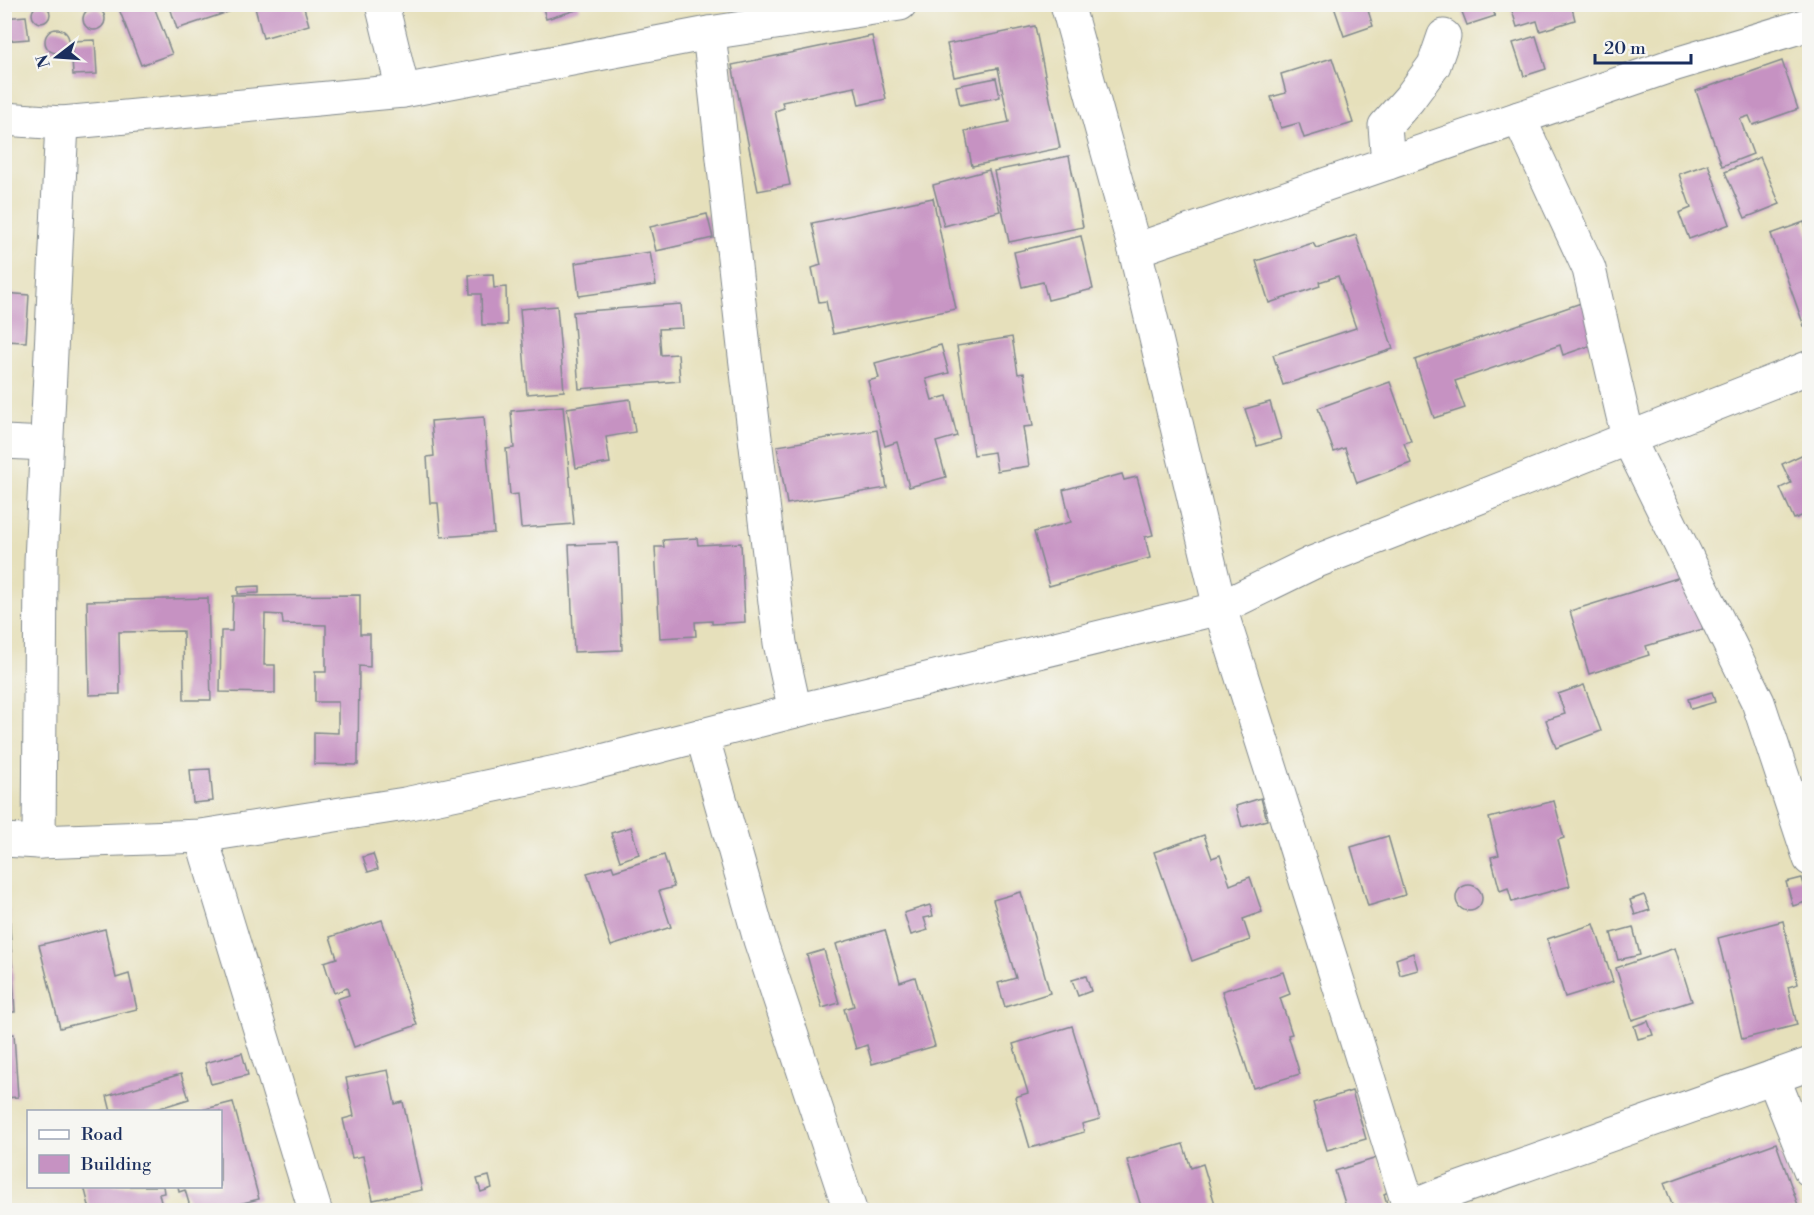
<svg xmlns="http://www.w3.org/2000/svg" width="1814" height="1215" viewBox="0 0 1814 1215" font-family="'Libre Bodoni',serif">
<rect width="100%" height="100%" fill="#f6f6f2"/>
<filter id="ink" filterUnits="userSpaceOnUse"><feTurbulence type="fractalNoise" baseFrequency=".0167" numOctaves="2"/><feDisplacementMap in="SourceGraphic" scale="12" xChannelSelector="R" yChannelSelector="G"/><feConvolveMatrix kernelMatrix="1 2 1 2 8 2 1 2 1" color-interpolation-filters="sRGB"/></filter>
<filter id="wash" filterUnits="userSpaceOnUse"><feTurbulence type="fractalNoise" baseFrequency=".008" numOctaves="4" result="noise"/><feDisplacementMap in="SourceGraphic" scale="24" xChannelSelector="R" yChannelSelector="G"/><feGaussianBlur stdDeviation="1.35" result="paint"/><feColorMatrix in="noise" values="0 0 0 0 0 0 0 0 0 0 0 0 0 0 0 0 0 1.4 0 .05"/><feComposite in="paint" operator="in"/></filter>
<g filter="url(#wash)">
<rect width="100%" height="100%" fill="#e6e0bb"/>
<g id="blocks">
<!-- building -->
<g fill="#c692c2">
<path d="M117,4H153L172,54L141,65Z"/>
<path d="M169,4H242L243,7L177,29Z"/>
<path d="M254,4H315V5L304,8L309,25L263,38Z"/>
<path d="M542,4H579L580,9L546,19Z"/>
<path d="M1333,4H1366L1373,26L1344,36Z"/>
<path d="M1459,4H1491L1495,16L1467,25Z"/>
<path d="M1510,4H1571L1575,20L1540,31L1537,21L1517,27Z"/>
<circle cx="41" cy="14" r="9"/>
<circle cx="94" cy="19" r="11"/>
<path d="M26,16L29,39L4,41V18Z"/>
<path d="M1035,26L1060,148L972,166L965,131L1009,122L998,68L954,77L947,44Z"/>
<circle cx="57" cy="41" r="12"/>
<path d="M872,36L886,99L859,105L855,87L782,102L784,108L775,111L790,185L758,191L732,65Z"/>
<path d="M1536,36L1546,69L1524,76L1513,43Z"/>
<path d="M95,40L97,74L73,75L71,41Z"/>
<path d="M1332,58L1353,123L1304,138L1299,123L1281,128L1271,97L1286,93L1281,74Z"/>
<path d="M1782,61L1798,109L1753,125L1749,116L1740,119L1753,154L1722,166L1696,91Z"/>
<path d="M996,78L1000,97L960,105L956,86Z"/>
<path d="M1069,156L1083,227L1009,242L994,171Z"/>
<path d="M1760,157L1780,204L1745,218L1725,172Z"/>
<path d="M1708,164L1730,224L1689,239L1679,213L1691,208L1679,174Z"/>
<path d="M989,170L1000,211L944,226L933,185Z"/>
<path d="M933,198L956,309L833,334L826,301L819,302L812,268L821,265L812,223Z"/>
<path d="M707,214L713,238L656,251L650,227Z"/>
<path d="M1804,222L1810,238V324L1804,326L1771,234Z"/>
<path d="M1356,235L1393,349L1283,385L1273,355L1356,328L1338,276L1319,282L1320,286L1269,303L1256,261L1313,243L1316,248Z"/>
<path d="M1081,236L1093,289L1048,300L1043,282L1022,287L1014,252Z"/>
<path d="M650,252L656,285L579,296L575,263Z"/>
<path d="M493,274L494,288L506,287L507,325H482L481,294H470L469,275Z"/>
<path d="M4,293L29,295L26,342L4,341Z"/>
<path d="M1584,302L1598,343L1563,355L1560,345L1455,381L1465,408L1434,418L1415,360Z"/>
<path d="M681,304L683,328L659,329L661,355L678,354L680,381L579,389L573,312Z"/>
<path d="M557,306L564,391L527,394L520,309Z"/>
<path d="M1012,337L1018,374L1024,373L1033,426L1023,427L1029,466L997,471L994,452L974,455L957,346Z"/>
<path d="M941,345L949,373L926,379L932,400L947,396L957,436L936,442L946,477L909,487L897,442L885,446L868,381L879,378L875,363Z"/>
<path d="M1390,382L1411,441L1404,443L1411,463L1357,483L1345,448L1334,452L1318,408Z"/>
<path d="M630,399L635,432L606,437L610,463L576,468L567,408Z"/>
<path d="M1270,402L1281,439L1257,446L1245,409Z"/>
<path d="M563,406L574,524L521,528L518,494L510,495L506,449L514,448L511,411Z"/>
<path d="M484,417L494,533L441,537L438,503H430L427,457L434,456L431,421Z"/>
<path d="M877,430L887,488L787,504L777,446Z"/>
<path d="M1810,451V527L1804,515L1794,519L1780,488L1791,483L1782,464Z"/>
<path d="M1122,474L1124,480L1137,477L1153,535L1145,537L1150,558L1049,586L1034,532L1071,522L1063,490Z"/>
<path d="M697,538L698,545L741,543L745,622L712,624V621L695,622L696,636L660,638L655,547H664L663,540Z"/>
<path d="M618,543L622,650L574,652L569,545Z"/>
<path d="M1687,575L1703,629L1646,646L1649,655L1589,674L1570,611Z"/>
<path d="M259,586V593L238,594V587Z"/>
<path d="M360,595V634H370V667L359,666L358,765L314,764V732L338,733V702H315V672H326V625L283,624L282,615L265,614L264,665H275V693L220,692L221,631H232L233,596Z"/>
<path d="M208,598L211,700H184L183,631L119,632L120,694L89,695L87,601Z"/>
<path d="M1584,685L1601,731L1556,748L1546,720L1565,714L1558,694Z"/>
<path d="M1712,692L1715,702L1691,709L1688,699Z"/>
<path d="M210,769L213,801L193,803L190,770Z"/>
<path d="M1261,798L1267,820L1242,827L1236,806Z"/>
<path d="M1554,801L1564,838L1558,840L1570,886L1512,902L1508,888L1500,891L1491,857L1499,855L1489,818Z"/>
<path d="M631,827L639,854L620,861L611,833Z"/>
<path d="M1204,835L1212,858L1220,855L1230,885L1250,877L1262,912L1243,919L1250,940L1192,961L1154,852Z"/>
<path d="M1388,836L1405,895L1368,906L1351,847Z"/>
<path d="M373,854L378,869L368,872L363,857Z"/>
<path d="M664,855L674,887L659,891L671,927L611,946L587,873L612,866L614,871Z"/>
<path d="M1802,878L1809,901L1793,906L1786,882Z"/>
<circle cx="1469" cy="898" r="13"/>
<path d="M1021,892L1050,993L1005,1007L998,983L1016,978L993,900Z"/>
<path d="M1644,895L1650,910L1635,915L1630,900Z"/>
<path d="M930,905L933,916L924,918L928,930L911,935L904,913Z"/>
<path d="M4,910H9L15,1012H4Z"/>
<path d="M382,920L417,1025L354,1047L337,999L349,995L347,988L334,993L324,962L337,958L330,937Z"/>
<path d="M1783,921L1798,984L1788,987L1797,1025L1742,1039L1718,938Z"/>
<path d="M1594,924L1613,982L1565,997L1547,939Z"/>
<path d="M1633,927L1640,955L1618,960L1611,933Z"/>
<path d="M105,929L116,978L129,974L137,1009L60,1028L39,945Z"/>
<path d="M885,930L900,982L915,977L935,1046L872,1064L867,1045L856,1049L844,1009L854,1006L836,944Z"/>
<path d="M1675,948L1692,1001L1632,1020L1616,968Z"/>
<path d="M824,950L839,1003L822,1008L807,955Z"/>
<path d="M1413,953L1418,970L1400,975L1396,959Z"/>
<path d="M1283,972L1290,994L1280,998L1292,1034L1288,1035L1300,1074L1253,1088L1222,991Z"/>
<path d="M1086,976L1091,991L1078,996L1072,980Z"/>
<path d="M1648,1021L1653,1035L1638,1039L1634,1026Z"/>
<path d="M1072,1026L1100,1119L1082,1124L1084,1132L1030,1148L1015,1097L1028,1093L1013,1044Z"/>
<path d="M14,1034L18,1097L4,1098V1035Z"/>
<path d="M242,1053L248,1075L211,1084L205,1063Z"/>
<path d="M388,1070L395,1104L403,1102L422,1190L373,1200L363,1156L352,1158L343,1119L354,1116L346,1078Z"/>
<path d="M181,1074L189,1099L147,1112H111L107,1096Z"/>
<path d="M1352,1091L1366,1139L1327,1150L1313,1103Z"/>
<path d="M233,1102L259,1199L215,1210H191L185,1190L179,1192L178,1186H220V1112L198,1111Z"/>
<path d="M1776,1143L1799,1208L1791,1210H1674L1664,1183Z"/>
<path d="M1183,1144L1191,1168L1203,1164L1215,1204L1203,1208L1204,1210H1142L1127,1160Z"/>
<path d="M1377,1158L1388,1192L1384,1194L1389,1210H1347L1335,1171Z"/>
<path d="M489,1176L492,1188L481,1192L477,1179Z"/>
<path d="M84,1186H163L164,1193L159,1194L163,1210H90Z"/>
</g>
</g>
</g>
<g filter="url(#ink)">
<use href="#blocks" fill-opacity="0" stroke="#80888c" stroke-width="1.5"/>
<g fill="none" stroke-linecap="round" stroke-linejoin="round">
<!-- minor casing -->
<g stroke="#80888c" stroke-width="35">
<g id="minor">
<path d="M382,4L403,91"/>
<path d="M1067,4L1135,250L1220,608L1410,1210"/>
<path d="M709,33L745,356L780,643L795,711"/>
<path d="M1519,118L1589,269L1628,438L1758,702L1810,859"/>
<path d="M4,119L62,123L403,91L709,33L900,4"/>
<path d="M1388,163L1385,126L1409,99L1434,65L1444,36"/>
<path d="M1135,250L1676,64L1810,24"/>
<path d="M4,442L46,444"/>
<path d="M702,735L760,940L850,1210"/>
<path d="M201,836L315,1210"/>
<path d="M4,840L39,842L201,836L405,804L575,768L795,711L1220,608L1312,563L1810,367"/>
<path d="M39,842L41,561L62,123"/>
<path d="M1773,1077L1810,1170"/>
<path d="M1409,1208L1443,1194L1810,1064"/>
</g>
</g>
<!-- minor -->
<use href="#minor" stroke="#fff" stroke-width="33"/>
</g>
</g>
<!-- margin -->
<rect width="1814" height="1215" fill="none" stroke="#f6f6f2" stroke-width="24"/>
<!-- legend -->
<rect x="27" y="1110" width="195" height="78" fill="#f6f6f2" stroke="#9ea6b7" stroke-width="1.5"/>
<rect x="39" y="1130" width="30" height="9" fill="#ffffff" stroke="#9ea6b7" stroke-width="1.5"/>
<text x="81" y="1140" font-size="18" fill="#1b2f5e">Road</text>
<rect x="39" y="1155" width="30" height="18" fill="#c692c2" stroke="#9ea6b7" stroke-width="1.5"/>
<text x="81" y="1170" font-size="18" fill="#1b2f5e">Building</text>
<!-- north arrow -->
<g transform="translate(57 57) rotate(253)" stroke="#f6f6f2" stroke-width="4.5" paint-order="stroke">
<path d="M0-4.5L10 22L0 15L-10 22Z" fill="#1b2f5e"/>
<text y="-9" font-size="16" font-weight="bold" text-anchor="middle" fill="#1b2f5e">N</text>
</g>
<!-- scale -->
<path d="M1595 54v9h96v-9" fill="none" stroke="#1b2f5e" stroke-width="3"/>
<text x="1604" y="54" font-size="18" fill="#1b2f5e" stroke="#f6f6f2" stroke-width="4.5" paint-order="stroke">20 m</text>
</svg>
